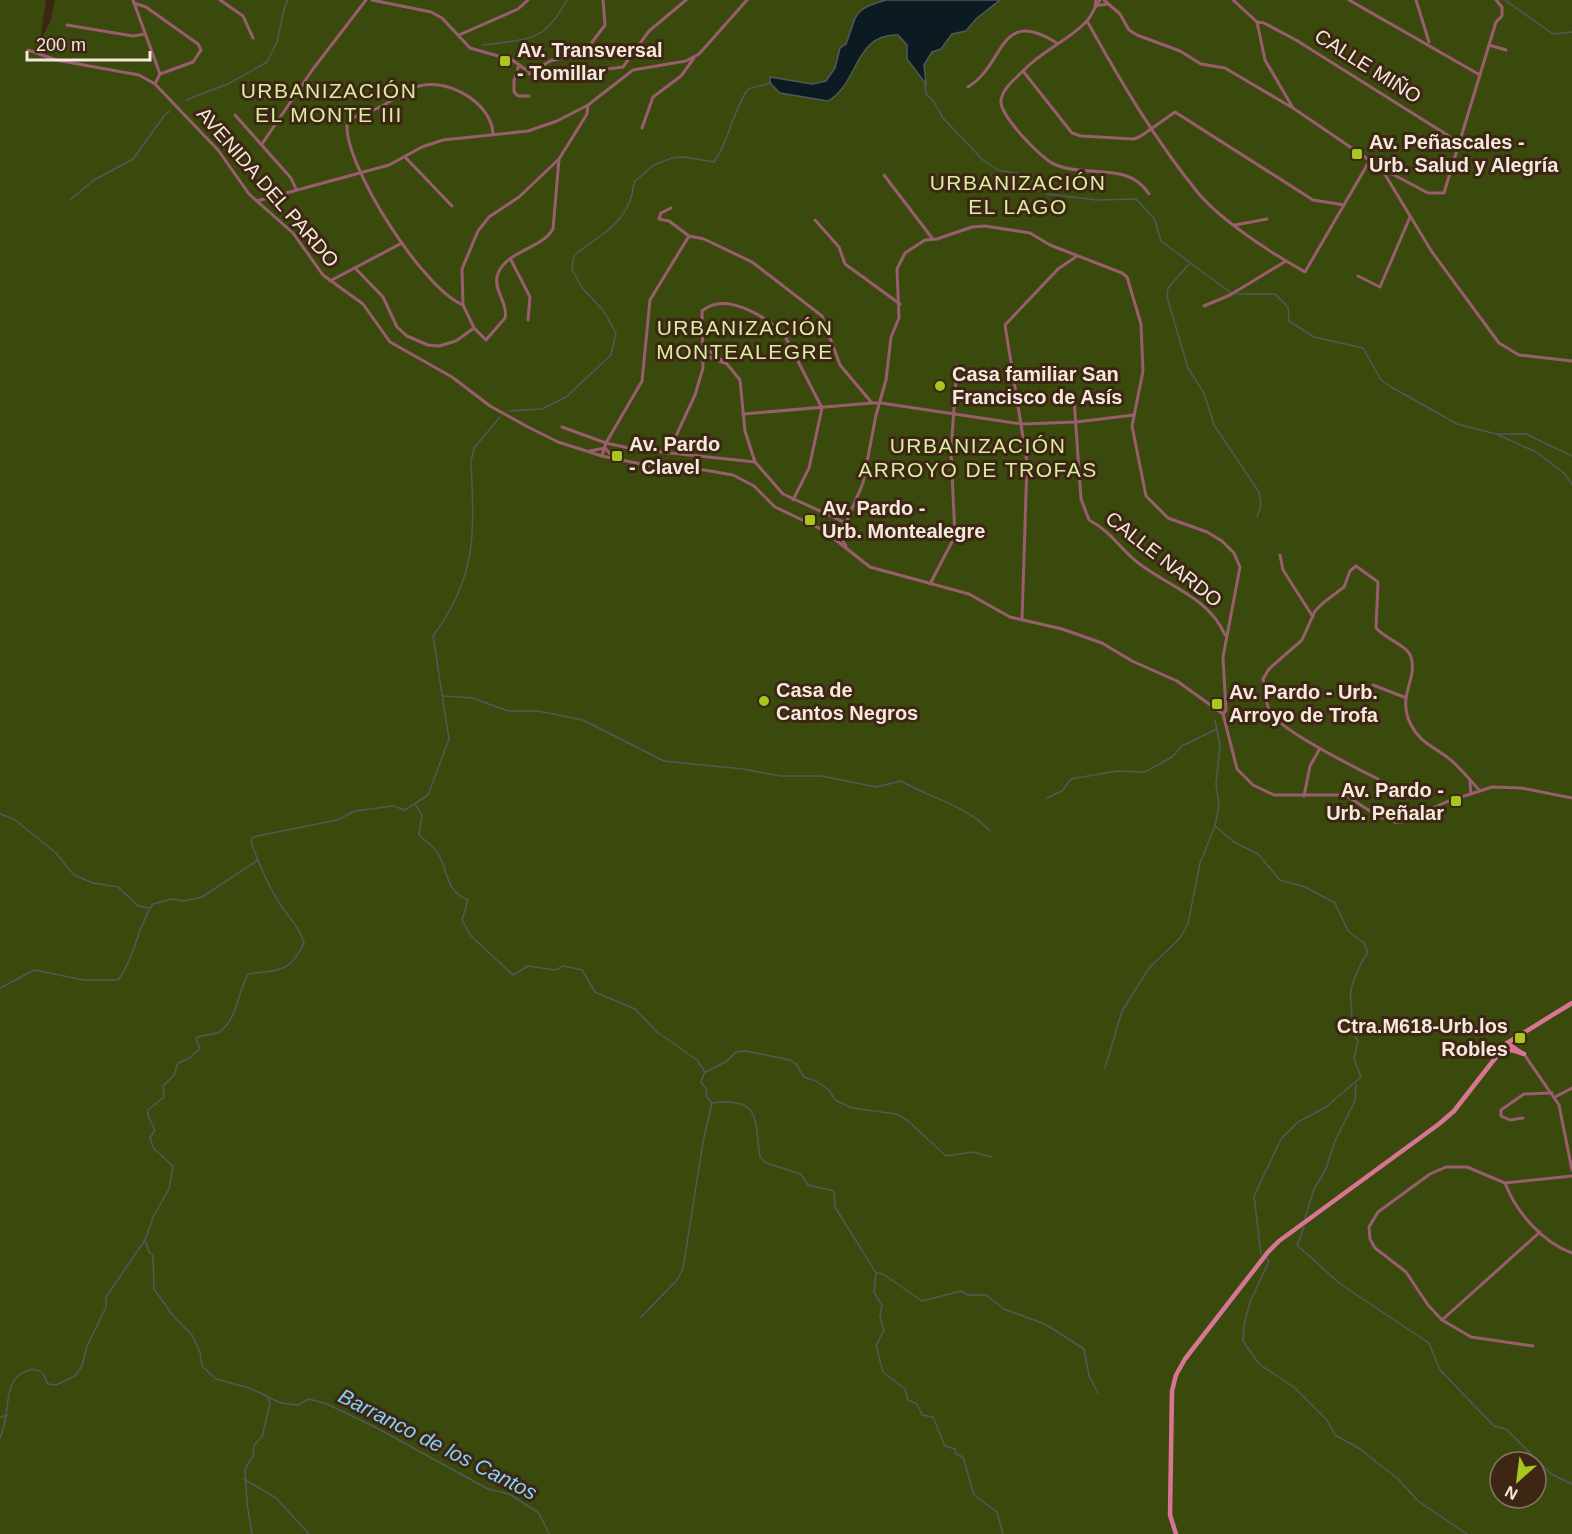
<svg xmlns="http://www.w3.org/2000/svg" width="1572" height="1534" viewBox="0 0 1572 1534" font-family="Arial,sans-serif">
<rect width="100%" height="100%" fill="#3d2714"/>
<!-- green -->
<path fill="#3a4a0d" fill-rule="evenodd" d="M0,0H46L40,41L51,20L55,0H1572V1534H0ZM1500,1462H1536V1498H1500Z"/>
<!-- water -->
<path fill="#0c1b22" stroke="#52585a" stroke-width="1.5" d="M886,0H1000L976,19L966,31L952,34L941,49L932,52L924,65L926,84L907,59V45L898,35C854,33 859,84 828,101L780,93L770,83V77L812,84L826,81L835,68L840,48L846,44C857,15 852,9 886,0Z"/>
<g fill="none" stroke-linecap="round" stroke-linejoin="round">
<!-- stream -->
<g stroke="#52585a" stroke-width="1.5">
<path d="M1505,0L1553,34L1572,32"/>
<path d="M483,45C529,38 543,44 567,0"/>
<path d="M925,84L926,94L933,100L943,118L983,160L998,170L1025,175L1047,194L1097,200L1136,199L1154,218L1161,241L1231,293"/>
<path d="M186,100L230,83L267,62L277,42L284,9L288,0"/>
<path d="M70,200L94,180L133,159L164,116L170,111"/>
<path d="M1189,264L1168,288L1167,297L1188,368L1204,393L1214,425L1259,492L1261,505L1257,517"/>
<path d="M1236,294H1275L1288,307L1289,321L1314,337L1363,348L1381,380L1393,388L1457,424L1496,434L1536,452L1564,473L1572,484"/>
<path d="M509,411L542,409L566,397L611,355L616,333L603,310L583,289L572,269L574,255C603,233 631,221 634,182L654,165L672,158L684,157L714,162C730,139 732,112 748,89L771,83"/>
<path d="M1497,434H1526L1572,456"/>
<path d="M443,696L472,698L508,711H538L583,720L664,761L743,769L780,776H822L876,787L901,781C930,798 966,805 990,831"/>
<path d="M1047,798L1062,791L1071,779L1117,771L1145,772L1172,757L1182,746L1217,729"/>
<path d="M415,804L422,815L419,835C424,840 433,846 437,852C449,869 444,891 468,900L462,920L470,935L513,975L528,966L555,970L564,966L582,970L595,992L635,1009L657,1032L697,1060L705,1072L701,1082L707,1090L706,1096L712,1103C762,1097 754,1119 760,1157L766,1163L801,1174L808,1185L834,1191L835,1207L876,1273L874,1292L882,1305L880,1317L884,1330L876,1346L883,1372L905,1389L908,1400L917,1404L922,1415L933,1417L945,1446L955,1449V1453L963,1457L974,1495L997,1512L1003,1534"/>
<path d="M0,814L14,819L56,853L74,875L93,883L118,887L138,906L149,908"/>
<path d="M1215,826L1234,842L1258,854L1280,880L1305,887L1335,903L1348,931L1364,943L1368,952C1360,964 1348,987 1351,1002C1352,1013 1353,1018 1351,1030L1358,1041L1354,1059L1361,1077L1326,1107L1298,1122L1281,1139L1254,1196L1261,1254"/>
<path d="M0,988L34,970L84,980H118C135,958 137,927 153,904L172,899L184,901L202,897L258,860"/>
<path d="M1105,1068L1122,1011L1149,968L1180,938L1188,924L1200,863L1215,826L1219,806L1216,784L1220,745L1215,720"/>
<path d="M706,1072L727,1061L736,1052L746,1051L790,1060L796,1064L804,1077L816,1081L829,1090L835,1100L852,1108L896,1114L907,1120L946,1156L972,1152L992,1157"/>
<path d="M1305,1218L1314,1189L1326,1169L1335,1141L1355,1101L1356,1084"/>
<path d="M1304,1227L1297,1245L1339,1283L1429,1343L1440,1370L1494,1426L1506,1429L1551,1474L1572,1484"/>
<path d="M145,1240L149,1252L153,1255L154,1289L174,1317L192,1335L200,1352L202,1366L216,1379L249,1388L267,1396L270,1404L262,1437L254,1445L253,1456L245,1469L247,1503L252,1534"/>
<path d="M1267,1259L1269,1261L1250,1302L1244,1325L1243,1341L1259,1364L1295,1388L1327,1420L1335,1435L1360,1449L1398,1479L1418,1501L1467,1534"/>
<path d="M877,1273L883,1274L922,1301L961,1291L968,1295H986L1004,1309L1045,1324L1084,1349L1089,1376L1098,1393"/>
<path d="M641,1317L677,1280L683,1269L703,1142L712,1103"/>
<path d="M268,1397L281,1403L298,1405L309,1399L327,1404L375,1427L488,1489L509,1494L539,1513L549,1534"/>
<path d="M0,1417L8,1415"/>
<path d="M0,1438C9,1419 5,1396 13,1382C17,1375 32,1365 41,1372C44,1374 46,1380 48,1384L56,1385L75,1376L82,1366L87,1346L106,1307V1297L145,1240L154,1215L169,1189L173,1166L154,1149L150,1138L155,1130L148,1116V1110L164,1097L163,1086L174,1075L178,1063L188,1059L200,1049L196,1038C203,1034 212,1036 219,1032C237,1021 238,992 248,974C278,970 289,974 304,943C300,928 291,920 282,907C269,888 259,864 251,842L253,837L337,820L355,811L393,806L405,810L428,795L449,739L433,636C478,575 474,533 471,461L474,448L500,417"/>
<path d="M244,1479L276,1498L309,1534"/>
</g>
<!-- minor -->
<g stroke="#9a5c6f" stroke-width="3">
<path d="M133,0L160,74L155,84"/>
<path d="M220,0L243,16L253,38"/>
<path d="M372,0L431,12L442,18L470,48L512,60L538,78L623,67L649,31L686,0"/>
<path d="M1096,0L1095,6L1108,4"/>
<path d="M1100,0C1094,7 1092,17 1085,23C1066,42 1041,51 1023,71C1015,79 1003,88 1001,100C999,115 1042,160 1056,165C1088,178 1128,161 1149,194"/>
<path d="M1104,0L1120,14L1129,30L1137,35L1180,51L1201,64L1225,68L1291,107"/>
<path d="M1233,0L1257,22L1265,60L1293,108L1381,168L1432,252L1499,343L1519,355L1572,361"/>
<path d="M1349,0L1480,75"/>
<path d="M1416,0L1429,42"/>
<path d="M134,3L146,7L198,44L201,50L193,62L160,74"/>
<path d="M1087,21C1121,82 1155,140 1199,194C1223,222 1273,254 1305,272L1370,160"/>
<path d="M1257,22L1264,23L1296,40L1460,143"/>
<path d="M67,25L133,36L145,34"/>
<path d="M459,35L518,9L528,0"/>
<path d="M1489,45L1506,50"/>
<path d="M28,50L56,60L139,75L155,84L218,150L249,194L293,233L323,275L363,304L390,342L452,377L490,406L528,427L558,442L602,456L651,466L704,470L733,475L754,486L775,507L823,530L870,567L969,594L1010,617L1062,629L1102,643L1132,661L1177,681L1223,714L1237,769L1253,785L1274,795H1345L1378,816L1394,822H1402L1446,802L1492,787L1521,788L1572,798"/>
<path d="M519,65L514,81V92L518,96H529"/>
<path d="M1023,71L1072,133L1081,136L1134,139L1141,136L1175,112L1313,200L1344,205"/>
<path d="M529,74L550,61L576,55L587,49L605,25L603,0"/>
<path d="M968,87C1006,64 998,6 1057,43"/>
<path d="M235,115L291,178L296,189"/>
<path d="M642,128L653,97L681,76L694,58"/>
<path d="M493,134C492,103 448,78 419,86C405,89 392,102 378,108C366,114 353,113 347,126C346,168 424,290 463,305L474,328L486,340L505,318C508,303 494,291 497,277C503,251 541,250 553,229L559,159"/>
<path d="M262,144L313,69L366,0"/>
<path d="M405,157L452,206"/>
<path d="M1381,168L1428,193H1444L1496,22L1502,16V7L1496,0"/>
<path d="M884,175L932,238"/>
<path d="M257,201L389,165L422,147L443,140L528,131L557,121L588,105L633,70L686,61L699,54L747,0"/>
<path d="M671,208L661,213L659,219L669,221L689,236"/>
<path d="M815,220L839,247L845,264L900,304"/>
<path d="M1235,225L1267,219"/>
<path d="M511,260L530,297L528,320"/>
<path d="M355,268L383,297L397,327L407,336L428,345L439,346L456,341L474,328"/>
<path d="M1358,276L1380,287L1410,217"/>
<path d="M330,281L402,243"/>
<path d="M463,304L462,269L478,231L489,217L519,197L559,159L587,114L588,105"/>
<path d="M1204,306L1230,295L1286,261"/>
<path d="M704,355L727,364L704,347"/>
<path d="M727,364L740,380L745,431L755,462"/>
<path d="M1074,399L1081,499L1089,520C1112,532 1118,547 1137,562C1167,586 1209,597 1225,635"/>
<path d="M881,403L1022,424L1076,422L1134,415"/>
<path d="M743,414L872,403"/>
<path d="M562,427L606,443L633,449L755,462L783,494L846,523"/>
<path d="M590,451L605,448L614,458"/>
<path d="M668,453L695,395L703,368L702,311C726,290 768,318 785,336L822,408L809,468L793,500"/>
<path d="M602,456L606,443L642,381L650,300L689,236L704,239L752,262L822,316L840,365L872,403H878"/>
<path d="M826,530L832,532L844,524"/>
<path d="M846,546L843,541L846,523L863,483L876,415L886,380L891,337L899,318L897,269L905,253L925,240L937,239L972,227L985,226L1030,233L1050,245L1122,273L1127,277L1141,324L1143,371L1132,426L1146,496L1168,518L1207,532L1222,541L1234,553L1240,567L1223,657L1226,710L1223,714"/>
<path d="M1280,555L1283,570L1313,617"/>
<path d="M930,584L955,536L951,452L957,365"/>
<path d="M1022,620L1027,462L1005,325L1058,269L1077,256"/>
<path d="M1373,685L1404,697"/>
<path d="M1378,779C1356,768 1281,731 1270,712C1265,702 1265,689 1263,679L1269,669L1302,640L1315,611L1323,603L1344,587L1350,571L1356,566L1378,582L1376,628C1384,638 1407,645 1411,657C1418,681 1396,695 1411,725C1421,744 1437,748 1452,761C1462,770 1471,781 1480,791"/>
<path d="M1470,782L1471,794"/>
<path d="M1304,796L1310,766L1319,750"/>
<path d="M1524,1054L1559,1105L1572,1170"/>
<path d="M1555,1097L1572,1088"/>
<path d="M1523,1118L1510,1120L1501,1116V1110L1524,1094L1552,1093"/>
<path d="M1505,1183C1516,1212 1542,1242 1572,1253"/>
<path d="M1442,1320L1540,1232"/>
<path d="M1533,1346L1471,1337L1442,1320L1428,1305L1406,1272L1375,1248L1370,1239L1369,1227L1378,1212L1430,1174L1446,1167H1467L1505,1183L1572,1176"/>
</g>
<!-- secondary -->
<g stroke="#d87494" stroke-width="4.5">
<path d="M1507,1043L1522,1053"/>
<path d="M1501,1054L1512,1050L1524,1054"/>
<path d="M1176,1534L1170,1515L1172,1391L1176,1375L1185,1359L1268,1252L1279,1241L1439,1124L1454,1111L1507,1043L1572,1003"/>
</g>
</g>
<!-- markers -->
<g fill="#a7c71e" stroke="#3d2714" stroke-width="2">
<rect x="499" y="55" width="12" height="12" rx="3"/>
<rect x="1351" y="148" width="12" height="12" rx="3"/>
<circle cx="940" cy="386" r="6"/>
<rect x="611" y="450" width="12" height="12" rx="3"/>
<rect x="804" y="514" width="12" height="12" rx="3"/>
<circle cx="764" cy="701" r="6"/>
<rect x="1211" y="698" width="12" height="12" rx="3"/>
<rect x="1450" y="795" width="12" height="12" rx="3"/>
<rect x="1514" y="1032" width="12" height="12" rx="3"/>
</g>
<g text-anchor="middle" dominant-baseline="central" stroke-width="6" stroke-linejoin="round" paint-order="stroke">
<!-- poi labels -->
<g font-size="20" font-weight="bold" fill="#f6e8dc" stroke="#3d2714" text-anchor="start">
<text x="517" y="50">Av. Transversal<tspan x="517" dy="23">- Tomillar</tspan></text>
<text x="1369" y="142">Av. Peñascales -<tspan x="1369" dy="23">Urb. Salud y Alegría</tspan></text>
<text x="952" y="374">Casa familiar San<tspan x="952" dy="23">Francisco de Asís</tspan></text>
<text x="629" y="444">Av. Pardo<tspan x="629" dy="23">- Clavel</tspan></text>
<text x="822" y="508">Av. Pardo -<tspan x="822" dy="23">Urb. Montealegre</tspan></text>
<text x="776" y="690">Casa de<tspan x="776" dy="23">Cantos Negros</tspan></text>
<text x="1229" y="692">Av. Pardo - Urb.<tspan x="1229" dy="23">Arroyo de Trofa</tspan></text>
<text x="1444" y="790" text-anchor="end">Av. Pardo -<tspan x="1444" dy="23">Urb. Peñalar</tspan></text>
<text x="1508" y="1026" text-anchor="end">Ctra.M618-Urb.los<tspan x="1508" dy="23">Robles</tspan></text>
</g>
<!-- street labels -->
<g font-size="20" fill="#f6e8dc" stroke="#3d2714">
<text transform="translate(1368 66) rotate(32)">CALLE MIÑO</text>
<text transform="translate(268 187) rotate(49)">AVENIDA DEL PARDO</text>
<text transform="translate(1164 559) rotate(38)">CALLE NARDO</text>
</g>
<!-- neighbourhood labels -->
<g font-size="21" letter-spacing="1.5" fill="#d8eda1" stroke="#3d2714">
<text x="329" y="90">URBANIZACIÓN<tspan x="329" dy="24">EL MONTE III</tspan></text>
<text x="1018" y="182">URBANIZACIÓN<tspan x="1018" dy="24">EL LAGO</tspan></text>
<text x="745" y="327">URBANIZACIÓN<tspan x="745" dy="24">MONTEALEGRE</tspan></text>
<text x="978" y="445">URBANIZACIÓN<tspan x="978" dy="24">ARROYO DE TROFAS</tspan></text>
</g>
<!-- water labels -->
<g font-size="21" font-style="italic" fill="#84d1f9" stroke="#3d2714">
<text transform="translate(438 1444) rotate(27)">Barranco de los Cantos</text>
</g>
</g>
<!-- north arrow -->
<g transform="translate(1518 1480) rotate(208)"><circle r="28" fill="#3d2714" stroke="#877464" stroke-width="1.5"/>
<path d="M0-4.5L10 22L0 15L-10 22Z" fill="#a7c71e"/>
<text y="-9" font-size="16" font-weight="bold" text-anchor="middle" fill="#f6e8dc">N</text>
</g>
<!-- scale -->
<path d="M27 51v9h123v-9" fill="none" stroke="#f6e8dc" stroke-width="3"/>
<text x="36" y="51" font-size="18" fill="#f6e8dc" stroke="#3d2714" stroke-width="4.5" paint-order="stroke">200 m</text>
</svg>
